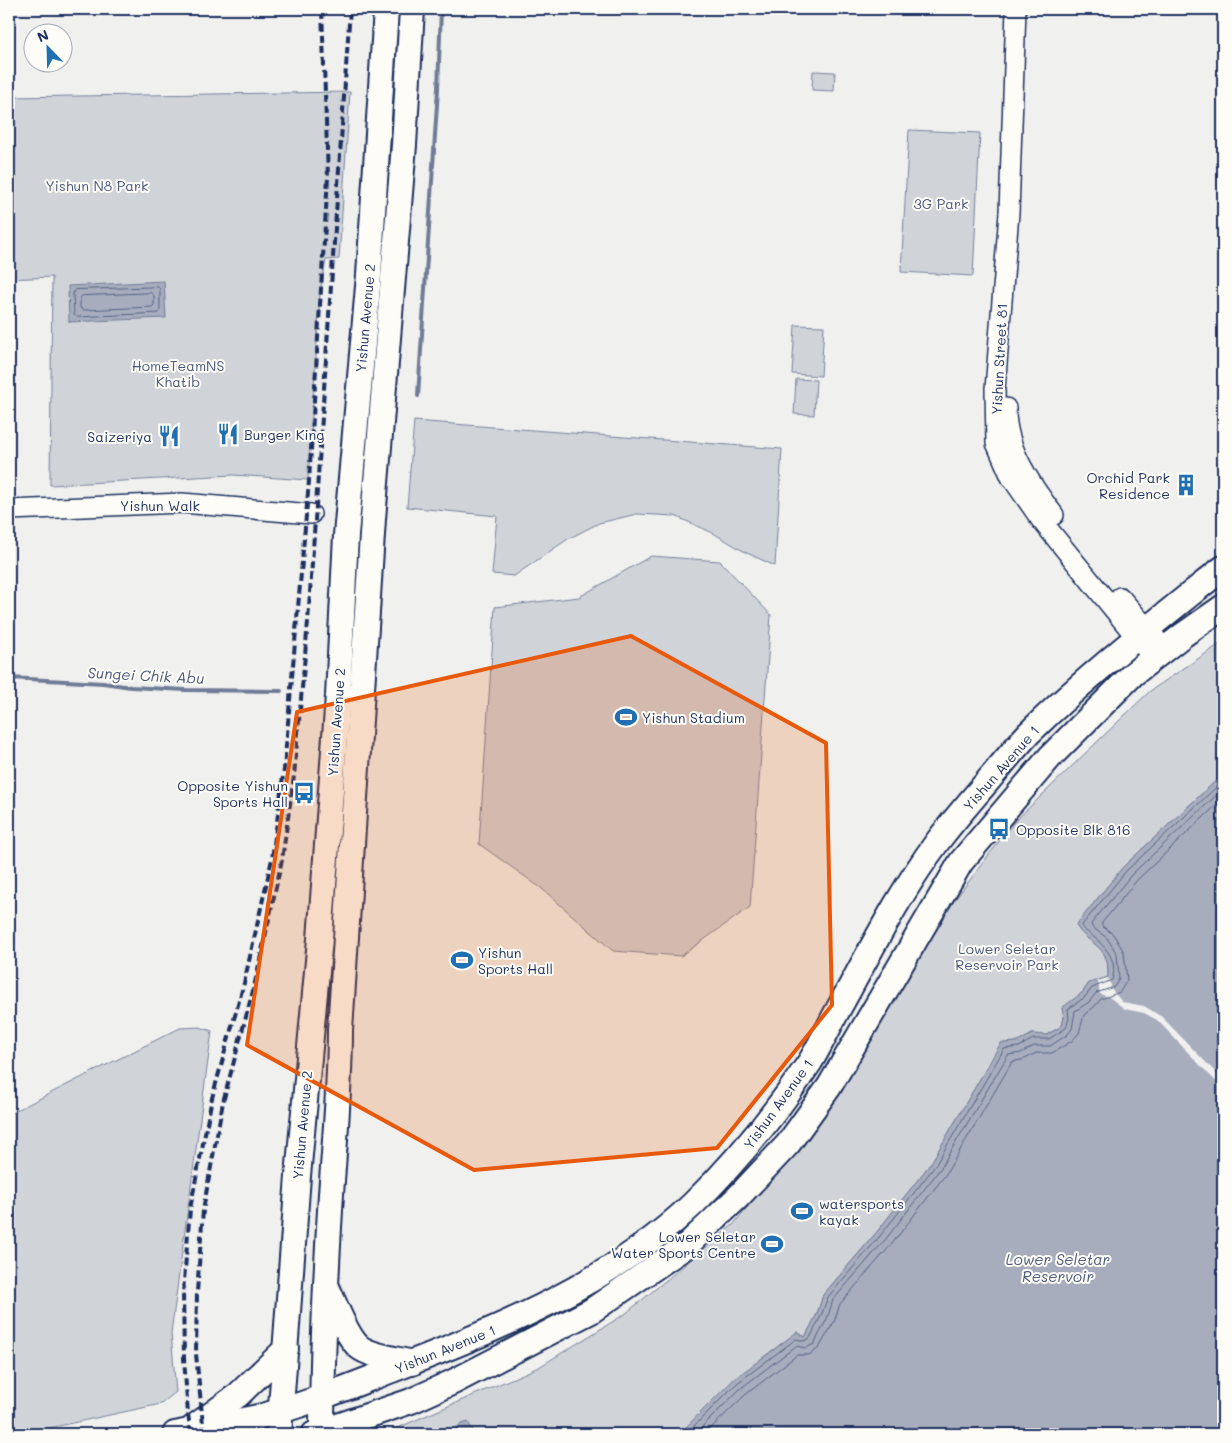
<svg xmlns="http://www.w3.org/2000/svg" width="1232" height="1443" viewBox="0 0 1232 1443" font-family="Mali,sans-serif">
<rect width="100%" height="100%" fill="#f0f0ee"/>
<filter id="ink" filterUnits="userSpaceOnUse"><feTurbulence type="fractalNoise" baseFrequency=".02" numOctaves="2"/><feDisplacementMap in="SourceGraphic" scale="10" xChannelSelector="R" yChannelSelector="G"/><feConvolveMatrix kernelMatrix="1 2 1 2 8 2 1 2 1" color-interpolation-filters="sRGB"/></filter>
<g filter="url(#ink)">
<!-- green -->
<g fill="#d0d3d8" stroke="#76819b">
<path d="M813,71L835,72L834,91L812,90Z"/>
<path d="M350,92L339,259L326,260L320,294L308,480L233,475L50,485L52,277L9,279V97Z"/>
<path d="M909,130L980,133L973,276L901,272Z"/>
<path d="M795,325L824,326L821,376L792,374Z"/>
<path d="M796,379L816,380L814,415L794,414Z"/>
<path d="M414,421L782,449L775,566L745,552L713,533L675,516L637,514L599,523L568,539L514,576L492,574L497,516L407,507Z"/>
<path d="M651,556L720,561L771,615L750,907L681,956L613,951L541,888L479,844L495,607L579,597Z"/>
<path d="M1223,642V774L1123,867L1076,925C1083,940 1103,944 1107,961C1108,966 1108,972 1108,978L1089,983L1082,993L1062,1008L1064,1017L1062,1026L1046,1035L1032,1034L1018,1042L1001,1043L931,1163L876,1233L823,1295L817,1314L805,1337L797,1332L733,1380L679,1434H380L395,1429L539,1367L625,1314L733,1225L796,1146L941,918L1013,823L1150,691Z"/>
<path d="M200,1027L212,1031L171,1333L176,1392L161,1404L21,1434H9V1114L180,1028Z"/>
</g>
<!-- water -->
<g fill="#a7adbd" stroke="#6f7b97">
<path d="M164,281L166,318L69,322L68,286Z"/>
<path d="M1223,774V1434H679L733,1380L797,1332L805,1337L817,1314L823,1295L876,1233L931,1163L1001,1043L1018,1042L1032,1034L1047,1035L1062,1026L1064,1017L1062,1008L1082,993L1089,983L1108,977C1108,972 1108,966 1107,961C1103,944 1083,940 1076,925L1123,867Z"/>
<path d="M468,1422L475,1434H452L459,1425Z"/>
</g>
<!-- pier -->
<path fill="#f0f0ee" d="M1108,978L1113,991L1122,1002L1144,1006L1162,1017L1223,1080V1089L1157,1020L1144,1013L1125,1009L1109,997L1100,994L1098,981Z"/>
<g fill="none" stroke-linecap="round" stroke-linejoin="round">
<!-- shore -->
<g stroke="#536184" stroke-width="1">
<path d="M158,287L160,289V310L159,313L77,317L74,315L73,293L75,290Z"/>
<path d="M151,293L154,296V305L152,307L83,310L80,308V298L82,296Z"/>
<path d="M686,1434L736,1384L796,1339L804,1341L810,1338L821,1316L828,1297L880,1236L935,1166L1004,1049L1019,1047L1033,1039H1049L1066,1028L1069,1018L1068,1009L1085,997L1092,988L1112,980C1120,957 1100,941 1083,929L1082,925L1127,870L1223,781"/>
<path d="M695,1434L740,1389L796,1346L806,1348L814,1344L827,1319L833,1300L885,1240L940,1169L1008,1055L1021,1053L1034,1046H1050L1067,1035L1072,1029L1075,1011L1089,1002L1096,993L1114,987L1119,979L1117,954L1107,938L1092,927L1091,924L1132,874L1223,789"/>
<path d="M705,1434L745,1395L797,1355H809L819,1348L834,1322L840,1304L891,1245L946,1174L1012,1062L1025,1059L1036,1053H1052L1072,1041L1079,1033L1084,1015L1094,1007L1101,999L1120,992L1127,980L1124,952L1113,934L1102,926V923L1137,880L1223,799"/>
</g>
<!-- stream -->
<g stroke="#6f7b97" stroke-width="4">
<path d="M418,396L438,89L441,9"/>
<path d="M9,678L103,683L131,687L185,690L281,691"/>
</g>
<!-- minor casing -->
<g stroke="#1b2f5e" stroke-width="22">
<g id="minor">
<path d="M1016,9L1009,213L995,389L996,443L1011,477L1041,520L1153,658"/>
<path d="M1006,408C1005,447 1031,485 1054,515"/>
<path d="M9,510L182,503L311,514"/>
<path d="M1120,597L1165,649"/>
</g>
</g>
<!-- major casing -->
<g stroke="#1b2f5e" stroke-width="28">
<g id="major">
<path d="M327,1287C335,1304 346,1336 359,1347C370,1356 398,1359 412,1363"/>
<path d="M194,1427L238,1395L286,1349"/>
<path d="M175,1434C202,1428 230,1423 258,1417C303,1406 348,1387 392,1370C497,1330 611,1283 693,1204C737,1161 776,1113 810,1062C821,1044 830,1024 840,1006C871,950 900,892 938,841C956,817 977,794 997,770C1007,758 1018,745 1029,733C1089,674 1157,621 1223,568"/>
<path d="M279,1434L298,1176L320,939L338,696L346,535L369,275L386,9"/>
<path d="M314,1434L411,1401L453,1382L591,1311L686,1246L738,1197L788,1144L829,1087L961,862L1050,757L1133,674L1183,635L1223,607"/>
<path d="M322,1434C322,1354 326,1274 331,1194C335,1139 340,1085 340,1030L373,519L404,145L412,9"/>
</g>
</g>
<!-- minor -->
<use href="#minor" stroke="#fdfcf7" stroke-width="19"/>
<!-- major -->
<use href="#major" stroke="#fdfcf7" stroke-width="24"/>
<!-- rail -->
<g stroke="#1b2f5e" stroke-width="4" stroke-dasharray="8 4" stroke-linecap="butt">
<path d="M191,1434L188,1414L184,1358L183,1293L190,1209L212,1098L244,983L272,859L284,769L309,481L328,177L322,9"/>
<path d="M204,1434L196,1354L197,1292L203,1210L223,1102L254,987L282,860L294,776L308,622L350,9"/>
</g>
</g>
</g>
<!-- marked area -->
<path fill="#e8590c" fill-opacity="0.2" stroke="#e8590c" stroke-width="4" stroke-linejoin="round" d="M631,636L826,743L832,1005L717,1148L474,1170L247,1045L297,712Z"/>
<!-- icons -->
<defs>
<g id="restaurant-bare" transform="scale(1.725)"><path d="M-5-6h1v4h1v-4h1v4h1v-4h1v5L-1.5 .5V6h-2V.5L-5-1ZM5-6V6H3V1.5H1.5Q1.5-4 5-6Z" fill="#1f6fb2" stroke="#fdfcf7" stroke-width="2.5" paint-order="stroke"/></g>
<g id="building-bare" transform="scale(1.725)"><path d="M-4-6H4V6H1V3H-1V6H-4ZM-2.5-4.3h1.7v1.8h-1.7ZM.8-4.3h1.7v1.8H.8ZM-2.5-1h1.7V.8h-1.7ZM.8-1h1.7V.8H.8Z" fill="#1f6fb2" stroke="#fdfcf7" stroke-width="2.5" paint-order="stroke"/></g>
<g id="stadium-bare" transform="scale(1.725)"><path d="M0-5a6.5 5 0 1 0 0 10a6.5 5 0 1 0 0-10ZM-3.5-1.8h7v3.6h-7Z" fill="#1f6fb2" stroke="#fdfcf7" stroke-width="2.5" paint-order="stroke"/></g>
<g id="bus-bare" transform="scale(1.725)"><path d="M-5-6H5V4H4V6H2V4H-2V6H-4V4H-5ZM-3.5-4V0h7V-4ZM-3.5 1.2v1.5H-2V1.2ZM2 1.2v1.5H3.5V1.2Z" fill="#1f6fb2" stroke="#fdfcf7" stroke-width="2.5" paint-order="stroke"/></g>
</defs>
<g fill-rule="evenodd">
<use href="#restaurant-bare" x="228" y="434"/>
<use href="#restaurant-bare" x="169" y="436"/>
<use href="#building-bare" x="1186" y="485"/>
<use href="#stadium-bare" x="626" y="717"/>
<use href="#bus-bare" x="304" y="793"/>
<use href="#bus-bare" x="999" y="829"/>
<use href="#stadium-bare" x="462" y="960"/>
<use href="#stadium-bare" x="802" y="1211"/>
<use href="#stadium-bare" x="772" y="1244"/>
</g>
<g text-anchor="middle" dominant-baseline="central" stroke-width="4" stroke-linejoin="round" paint-order="stroke">
<!-- park labels -->
<g font-size="14" fill="#48587c" stroke="#fdfcf7">
<text x="97" y="185">Yishun N8 Park</text>
<text x="941" y="203">3G Park</text>
<text x="178" y="365">HomeTeamNS<tspan x="178" dy="16">Khatib</tspan></text>
<text x="1007" y="948">Lower Seletar<tspan x="1007" dy="16">Reservoir Park</tspan></text>
</g>
<!-- street labels -->
<g font-size="14" fill="#1b2f5e" stroke="#fdfcf7">
<text transform="translate(365 318) rotate(-85)">Yishun Avenue 2</text>
<text transform="translate(999 359) rotate(-87)">Yishun Street 81</text>
<text x="160" y="505">Yishun Walk</text>
<text transform="translate(336 722) rotate(-86)">Yishun Avenue 2</text>
<text transform="translate(1001 768) rotate(-49)">Yishun Avenue 1</text>
<text transform="translate(778 1104) rotate(-54)">Yishun Avenue 1</text>
<text transform="translate(302 1125) rotate(-85)">Yishun Avenue 2</text>
<text transform="translate(445 1349) rotate(-22)">Yishun Avenue 1</text>
</g>
<!-- poi labels -->
<g font-size="14" fill="#1b2f5e" stroke="#fdfcf7" text-anchor="start">
<text x="244" y="434">Burger King</text>
<text x="152" y="436" text-anchor="end">Saizeriya</text>
<text x="1170" y="477" text-anchor="end">Orchid Park<tspan x="1170" dy="16">Residence</tspan></text>
<text x="642" y="717">Yishun Stadium</text>
<text x="288" y="785" text-anchor="end">Opposite Yishun<tspan x="288" dy="16">Sports Hall</tspan></text>
<text x="1016" y="829">Opposite Blk 816</text>
<text x="478" y="952">Yishun<tspan x="478" dy="16">Sports Hall</tspan></text>
<text x="819" y="1203">watersports<tspan x="819" dy="16">kayak</tspan></text>
<text x="756" y="1236" text-anchor="end">Lower Seletar<tspan x="756" dy="16">Water Sports Centre</tspan></text>
</g>
<!-- water labels -->
<g font-size="15" font-style="italic" fill="#4c5b7f" stroke="#fdfcf7">
<text transform="translate(146 675) rotate(3)">Sungei Chik Abu</text>
<text x="1058" y="1259">Lower Seletar<tspan x="1058" dy="17">Reservoir</tspan></text>
</g>
</g>
<!-- margin -->
<rect width="1232" height="1443" fill="none" stroke="#fdfcf7" stroke-width="30"/>
<rect x="15" y="15" width="1202" height="1413" fill="none" stroke="#1b2f5e" stroke-width="2" filter="url(#ink)"/>
<!-- north arrow -->
<g transform="translate(48 48) rotate(337)"><circle r="24" fill="#fdfcf7" stroke="#a3aaba"/>
<path d="M0-4L9 19L0 12L-9 19Z" fill="#1f6fb2"/>
<text y="-8" font-size="14" font-weight="bold" text-anchor="middle" fill="#1b2f5e">N</text>
</g>
</svg>
